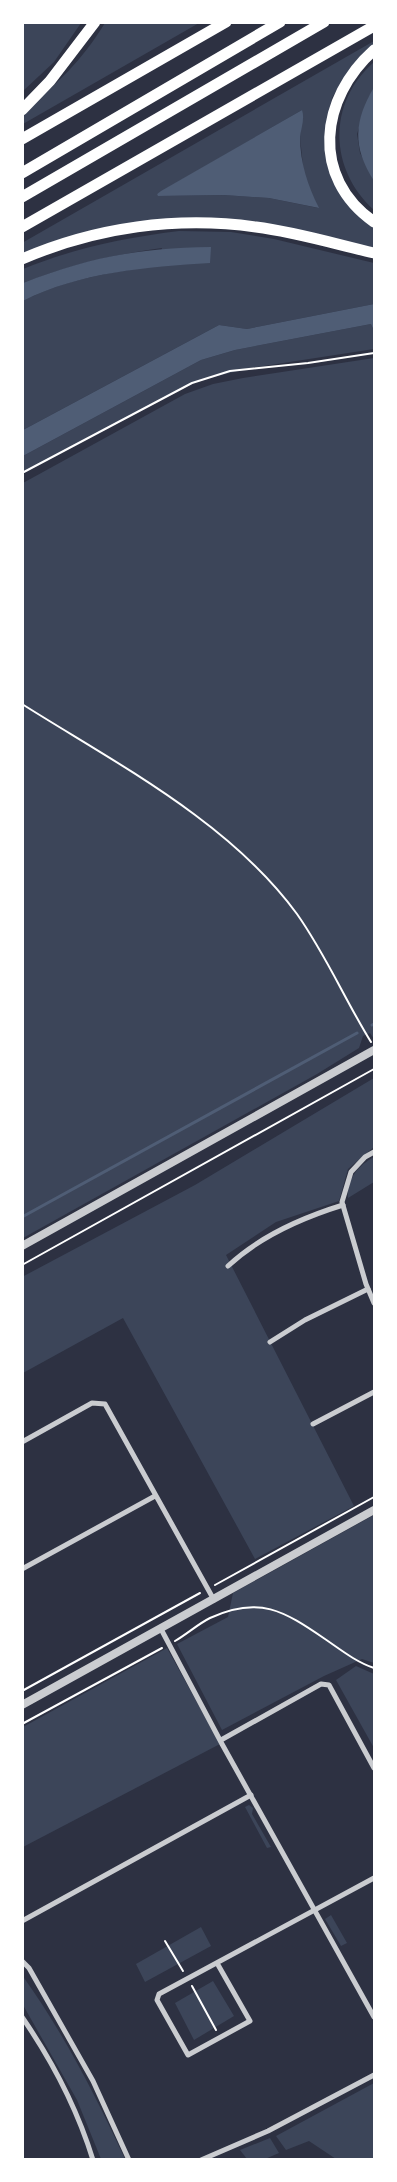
<svg xmlns="http://www.w3.org/2000/svg" width="397" height="2182" viewBox="0 0 397 2182" font-family="'PT Sans Narrow',sans-serif">
<rect width="100%" height="100%" fill="#2d3142"/>
<!-- green -->
<g fill="#3c4559" fill-rule="evenodd">
<path d="M23,22L81,23L54,62L23,91Z"/>
<path d="M105,23H199L23,124L22,113C58,83 81,62 105,23Z"/>
<path d="M374,41V44L362,54L346,74L332,98L327,121L328,162L374,227V248L251,221L203,218L69,237L23,253L22,243ZM302,110L300,137L304,176L318,208L269,198L224,195L159,196L157,194Z"/>
<path d="M374,62V87L369,97L357,134L360,153L374,181V210C329,169 327,103 374,62Z"/>
<path d="M179,231L231,232L274,239L374,263V304L247,329L219,325L23,430V301C63,280 111,272 156,266L162,248C111,255 70,265 23,283V269C75,248 123,238 179,231Z"/>
<path d="M371,324L374,331V349L250,368L193,382L23,473V456L201,360L235,350Z"/>
<path d="M374,358V1039L370,1033L363,1036L359,1048L317,1074L23,1238V483L185,394L213,384L243,378Z"/>
<path d="M374,1078V1147L348,1169L339,1201L276,1222L226,1255L354,1506L255,1559L123,1318L23,1373L22,1277L195,1185Z"/>
<path d="M374,1157V1182L348,1198C346,1179 359,1165 374,1157Z"/>
<path d="M374,1515V1663L362,1659L324,1676L222,1730L177,1644L228,1617L233,1593Z"/>
<path d="M167,1648L220,1744L23,1847V1727Z"/>
<path d="M356,1666L374,1674V1748L336,1680Z"/>
<path d="M249,1805L253,1808L252,1814L271,1847L267,1848L245,1807Z"/>
<path d="M331,1915L347,1943L341,1946L325,1919Z"/>
<path d="M201,1927L211,1946L145,1982L136,1964Z"/>
<path d="M22,1975C63,2032 96,2096 125,2159H101L77,2100L23,2005Z"/>
<path d="M213,1981L234,2016L194,2040L175,2003Z"/>
<path d="M374,2083V2159H336L309,2141L286,2150L276,2136Z"/>
<path d="M270,2138L279,2153L265,2159H247L240,2150Z"/>
</g>
<!-- water -->
<g fill="#4f5d75">
<path d="M374,87V181C352,147 354,121 374,87Z"/>
<path d="M302,110C305,119 301,128 300,137C300,163 308,186 319,208L269,198L224,195L158,196L157,194L161,191Z"/>
<path d="M211,247L210,263C147,267 80,272 23,301V283C90,257 139,248 211,247Z"/>
<path d="M374,304V331L371,324L235,350L201,360L23,456V430L219,325L247,329Z"/>
</g>
<g fill="none" stroke-linecap="round" stroke-linejoin="round">
<!-- stream -->
<g stroke="#4f5d75" stroke-width="3">
<path d="M372,1025L374,1024"/>
<path d="M22,1217L357,1033"/>
</g>
<!-- path -->
<g stroke="#fff" stroke-width="2">
<path d="M22,473L192,383L230,371L308,363L374,353"/>
<path d="M22,704C117,764 230,822 297,914C326,955 345,1000 371,1042"/>
<path d="M22,1265L374,1069"/>
<path d="M215,1585L374,1497"/>
<path d="M175,1641C187,1634 198,1624 210,1618C259,1595 284,1611 325,1639C341,1650 356,1662 374,1668"/>
<path d="M22,1691L200,1593"/>
<path d="M22,1724L162,1648"/>
<path d="M165,1941L183,1971"/>
<path d="M192,1986L216,2030"/>
</g>
<!-- minor -->
<g stroke="#caccd0" stroke-width="5">
<path d="M374,1152L365,1157L351,1172L342,1202L366,1284L374,1303"/>
<path d="M228,1266C260,1236 301,1218 343,1205"/>
<path d="M270,1342L305,1320L368,1289"/>
<path d="M313,1424L374,1392"/>
<path d="M22,1442L92,1403L105,1404L214,1600"/>
<path d="M22,1569L155,1496"/>
<path d="M161,1629L222,1744L374,2017"/>
<path d="M221,1740L321,1684L329,1685L374,1768"/>
<path d="M22,1921L251,1795"/>
<path d="M22,1961L29,1968L93,2081L129,2160"/>
<path d="M217,1963L250,2021L188,2055L157,2000L159,1994L374,1878"/>
<path d="M22,2017C53,2062 77,2108 93,2160"/>
<path d="M201,2160L268,2131L374,2075"/>
</g>
<!-- tertiary -->
<g stroke="#caccd0" stroke-width="8">
<path d="M22,1246L374,1050"/>
<path d="M22,1705L374,1510"/>
</g>
<!-- motorway -->
<g stroke="#fff" stroke-width="11">
<path d="M374,50C320,98 310,177 374,222"/>
<path d="M22,110L50,81L95,22"/>
<path d="M22,139L226,22"/>
<path d="M22,173L280,22"/>
<path d="M22,197L324,22"/>
<path d="M22,227L374,26"/>
<path d="M22,259C96,227 177,216 256,227C296,232 335,244 374,253"/>
</g>
</g>
<!-- border -->
<rect width="397" height="2182" fill="none" stroke="#ffffff" stroke-width="48"/>
</svg>
